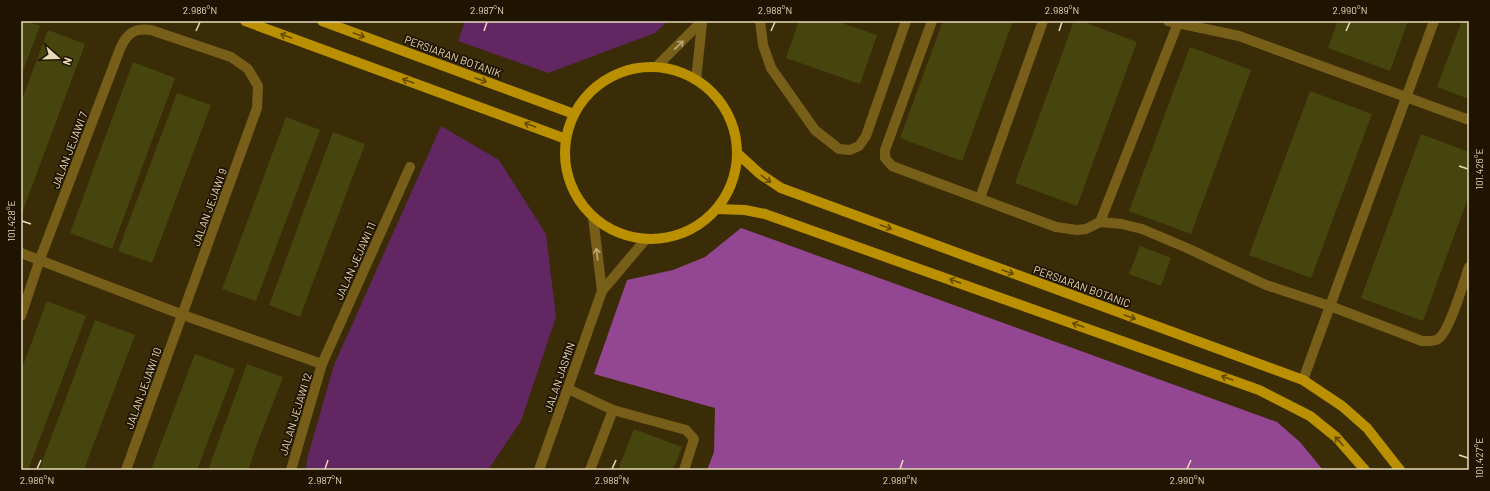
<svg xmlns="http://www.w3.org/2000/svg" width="1490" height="491" viewBox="0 0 1490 491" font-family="Barlow,sans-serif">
<rect width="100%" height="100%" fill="#3a2c07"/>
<!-- green -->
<g fill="#622662">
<path d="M465,21H668L655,33L548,73L458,41Z"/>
<path d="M441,126L499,160L546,234L556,317L521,421L488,470H306L307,459L334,365Z"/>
</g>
<!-- forest -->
<path fill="#934692" d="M741,228L1277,422L1300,442L1323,470H707L714,452L715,408L594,374L627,280L673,270L705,257Z"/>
<!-- building -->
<g fill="#47450e">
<path d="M21,21H25L40,26L21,76Z"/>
<path d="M799,21H836L877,35L860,84L786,58Z"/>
<path d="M943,21H1013L962,161L900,138Z"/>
<path d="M1074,21H1081L1137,42L1077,206L1015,183Z"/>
<path d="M1338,21H1408L1390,71L1328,48Z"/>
<path d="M1462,21H1469V99L1437,87Z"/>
<path d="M48,30L85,44L21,216V102Z"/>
<path d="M1190,47L1251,70L1191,234L1129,211Z"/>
<path d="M133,62L175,78L112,249L70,233Z"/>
<path d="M1310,91L1372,114L1311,278L1249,255Z"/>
<path d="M177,93L211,105L152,263L118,251Z"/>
<path d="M286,117L320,130L256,301L222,289Z"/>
<path d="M333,132L365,144L300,317L269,305Z"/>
<path d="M1421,134L1469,152V195L1423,321L1361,298Z"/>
<path d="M1140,246L1171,258L1161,286L1129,274Z"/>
<path d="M47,301L86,316L28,470H21V371Z"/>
<path d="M95,320L135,335L92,448L84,470H39Z"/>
<path d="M195,354L235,369L203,454L197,470H151Z"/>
<path d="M247,364L283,377L257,444L248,470H208Z"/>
<path d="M634,429L682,447L673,470H618Z"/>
</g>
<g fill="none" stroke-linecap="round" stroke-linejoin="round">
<!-- minor -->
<g stroke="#785f19" stroke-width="10">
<path d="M760,21L763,45L771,68L815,130L839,149L850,150L859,146L866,136L906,21"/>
<path d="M932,21L885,150V158L892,166L1056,227L1077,230L1086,229L1100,222L1122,224L1142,229L1187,248L1266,285L1330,306L1422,341C1427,341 1433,342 1438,339C1449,333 1464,281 1469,267"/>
<path d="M1168,21L1239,36L1469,120"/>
<path d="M656,67L702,21"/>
<path d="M696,80L702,23"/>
<path d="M980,198L1043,21"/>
<path d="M593,217L602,291"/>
<path d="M1100,222L1178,23"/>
<path d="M21,253L183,315L322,364"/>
<path d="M21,316L40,259L120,49C127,33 134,28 151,30L231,57L248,69L258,86L257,108L126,470"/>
<path d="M1303,380L1434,21"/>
<path d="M568,389L613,410L590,470"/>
<path d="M613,410L686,430L694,439L684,470"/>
<path d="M291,470L322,364L410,167"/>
<path d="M539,470L602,291L646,239"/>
</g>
<!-- major -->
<g stroke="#ba9000" stroke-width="10">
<path d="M245,21L566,139"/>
<path d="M322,21L574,114"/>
<circle cx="651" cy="153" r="86"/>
<path d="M737,153L760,174L781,188L1303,380L1342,406L1367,428L1400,470"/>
<path d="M717,209L745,210L765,214L1259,390L1310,416L1336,437L1365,470"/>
</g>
</g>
<!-- one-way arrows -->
<defs><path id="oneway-shaft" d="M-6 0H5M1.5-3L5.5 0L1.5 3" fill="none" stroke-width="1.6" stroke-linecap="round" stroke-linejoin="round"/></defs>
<g stroke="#654c00">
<use href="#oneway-shaft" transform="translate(359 35) rotate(20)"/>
<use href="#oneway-shaft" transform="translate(286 36) rotate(-160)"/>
<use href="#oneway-shaft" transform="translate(481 80) rotate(20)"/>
<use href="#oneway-shaft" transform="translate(408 81) rotate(-160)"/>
<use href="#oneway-shaft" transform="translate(530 125) rotate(-160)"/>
<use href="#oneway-shaft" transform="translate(766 179) rotate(37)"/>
<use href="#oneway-shaft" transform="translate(886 227) rotate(20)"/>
<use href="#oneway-shaft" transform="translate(1008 272) rotate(20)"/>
<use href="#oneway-shaft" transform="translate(955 281) rotate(-160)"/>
<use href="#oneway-shaft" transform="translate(1130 317) rotate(20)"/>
<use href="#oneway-shaft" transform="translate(1078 325) rotate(-160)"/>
<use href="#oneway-shaft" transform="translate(1227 378) rotate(-160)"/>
<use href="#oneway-shaft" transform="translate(1339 441) rotate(-133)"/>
</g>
<g stroke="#bca97a">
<use href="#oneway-shaft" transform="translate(679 45) rotate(-44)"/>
<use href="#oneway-shaft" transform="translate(597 254) rotate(-97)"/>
</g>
<!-- ticks -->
<path fill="none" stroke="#e9dbba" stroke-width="1.5" d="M196,31L200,22M484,31L487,22M771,31L775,22M1059,31L1062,22M1346,31L1350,22M1459,166L1468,169M22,221L31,224M1459,455L1468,458M37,469L41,460M325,469L328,460M612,469L616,460M900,469L903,460M1187,469L1191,460"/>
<g text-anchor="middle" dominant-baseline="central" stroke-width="3.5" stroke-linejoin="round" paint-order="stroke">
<!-- street labels -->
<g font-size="11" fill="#e9dbba" stroke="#1f1400">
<text transform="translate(453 56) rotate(20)">PERSIARAN BOTANIK</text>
<text transform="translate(69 150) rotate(-69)">JALAN JEJAWI 7</text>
<text transform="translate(209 207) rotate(-70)">JALAN JEJAWI 9</text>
<text transform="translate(355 261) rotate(-66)">JALAN JEJAWI 11</text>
<text transform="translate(1082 286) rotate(20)">PERSIARAN BOTANIC</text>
<text transform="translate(559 377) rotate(-71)">JALAN JASMIN</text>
<text transform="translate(143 388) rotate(-70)">JALAN JEJAWI 10</text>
<text transform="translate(295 414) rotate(-73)">JALAN JEJAWI 12</text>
</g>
</g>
<!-- border -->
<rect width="1490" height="491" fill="none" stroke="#1f1400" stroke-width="44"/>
<!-- north arrow -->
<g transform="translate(58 58) rotate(110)" stroke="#1f1400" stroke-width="3" paint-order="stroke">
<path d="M0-3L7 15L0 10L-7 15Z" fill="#e9dbba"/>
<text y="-6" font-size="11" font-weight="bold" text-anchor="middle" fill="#e9dbba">N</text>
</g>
<rect x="22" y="22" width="1446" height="447" fill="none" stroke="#e9dbba" stroke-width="1.5"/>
<g font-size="10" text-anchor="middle" fill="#e9dbba">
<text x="200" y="14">2.986°N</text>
<text x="487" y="14">2.987°N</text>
<text x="775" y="14">2.988°N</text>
<text x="1062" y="14">2.989°N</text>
<text x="1350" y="14">2.990°N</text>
<text transform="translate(1479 169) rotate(-90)" y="4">101.426°E</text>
<text transform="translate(11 221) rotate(-90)" y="4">101.428°E</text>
<text transform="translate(1479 458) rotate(-90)" y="4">101.427°E</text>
<text x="37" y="484">2.986°N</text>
<text x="325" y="484">2.987°N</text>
<text x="612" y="484">2.988°N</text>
<text x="900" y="484">2.989°N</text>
<text x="1187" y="484">2.990°N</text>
</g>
</svg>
